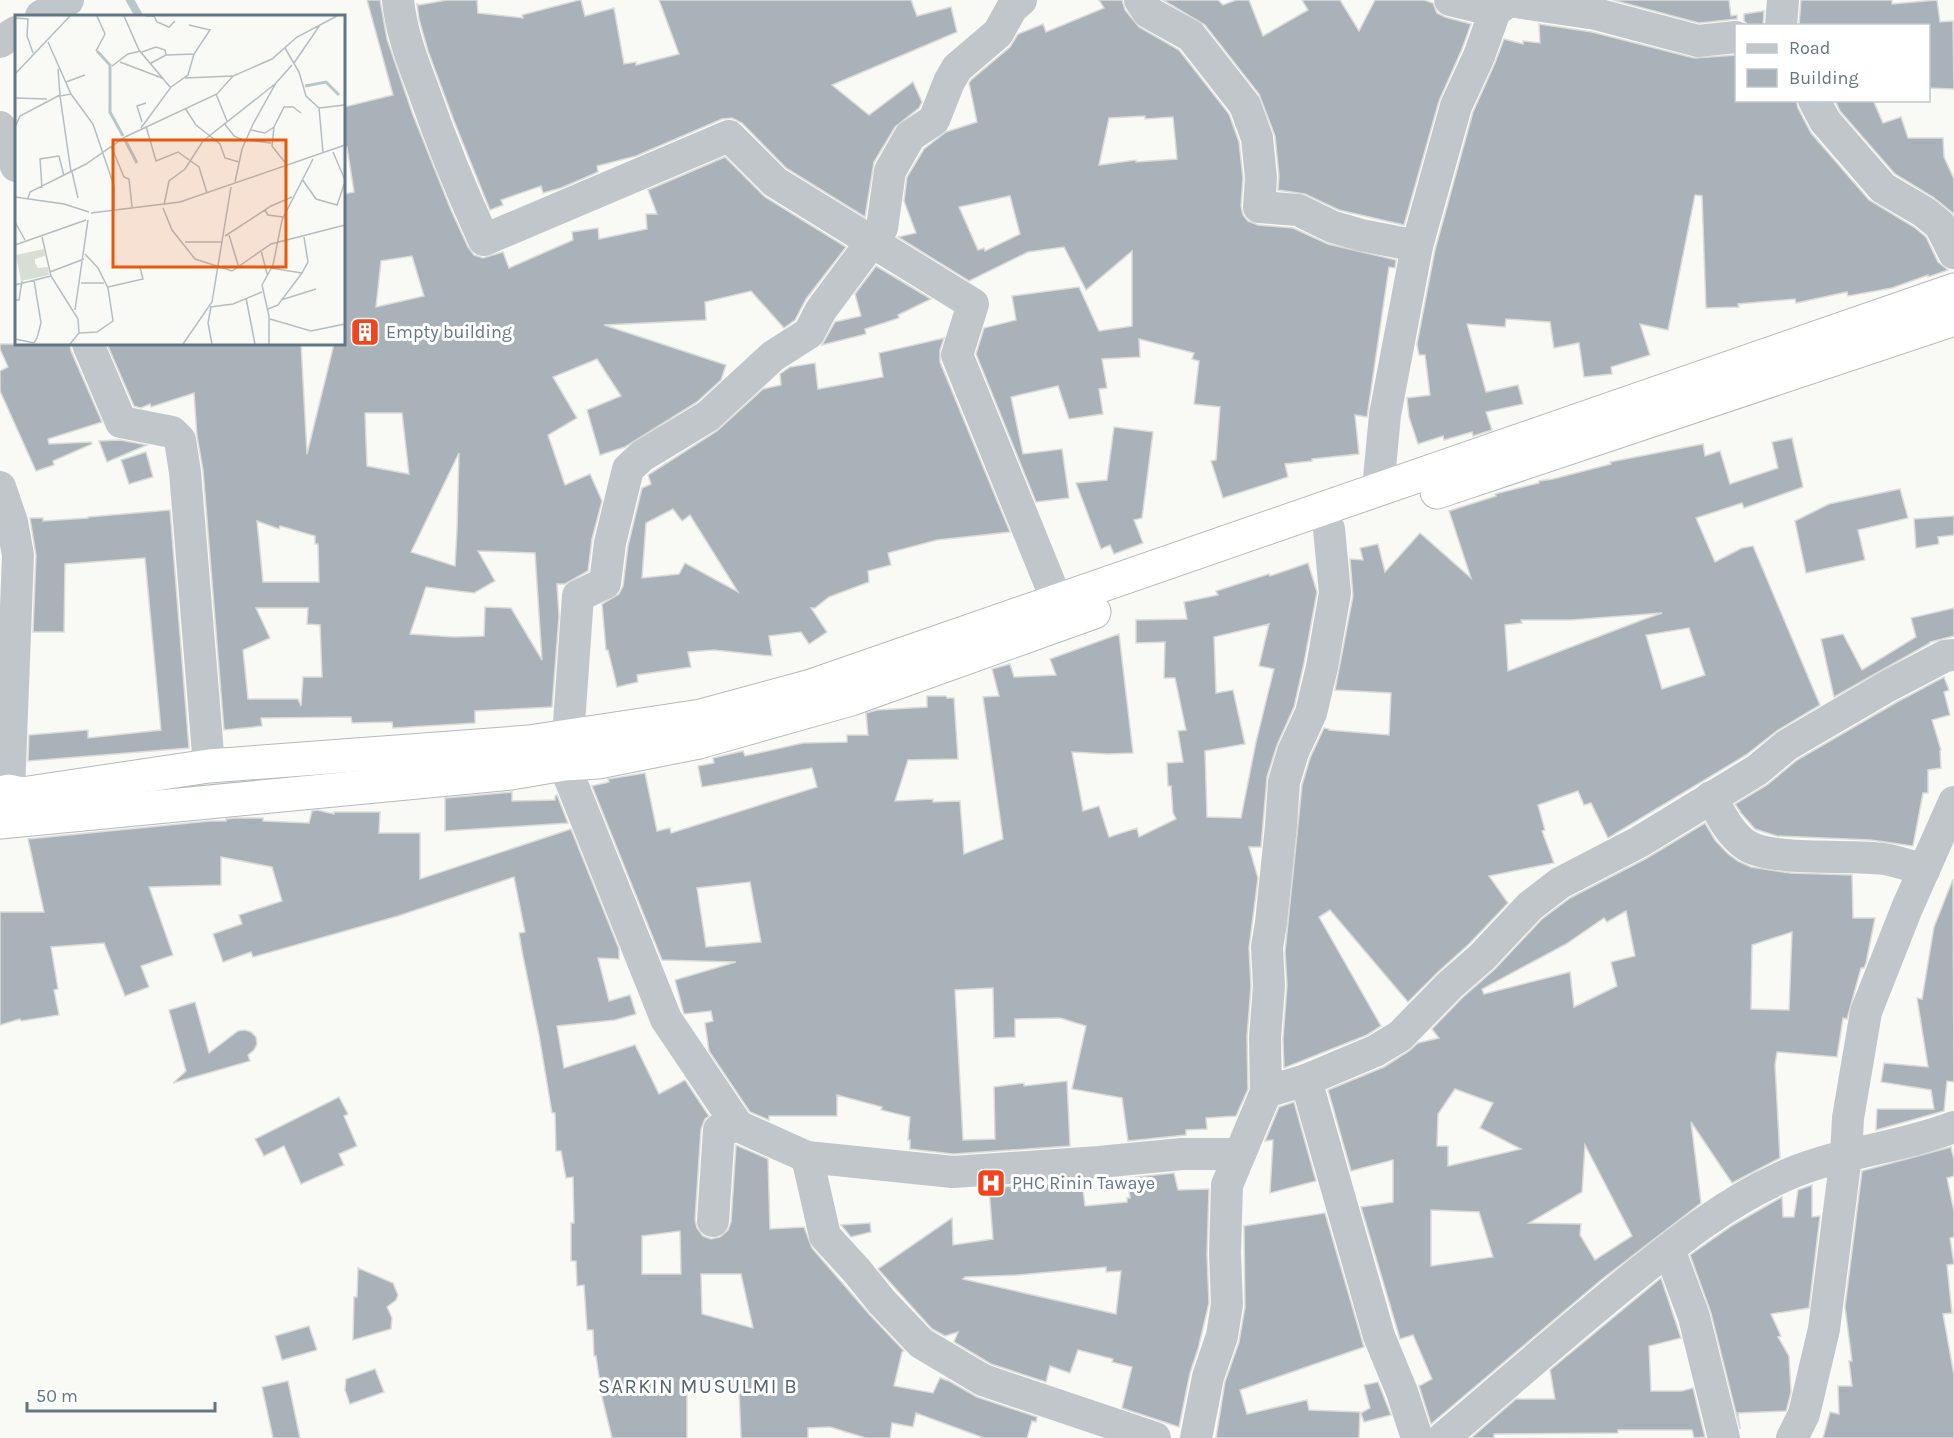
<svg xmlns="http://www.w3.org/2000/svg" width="1954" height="1438" viewBox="0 0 1954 1438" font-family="Karla,sans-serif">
<rect width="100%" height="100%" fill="#f9f9f6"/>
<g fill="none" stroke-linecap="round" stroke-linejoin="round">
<!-- stream -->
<path stroke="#b8c7ca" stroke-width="8" d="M130,0L139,16"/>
</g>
<!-- building -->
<g fill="#a8b2b8" stroke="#dbdbd8" stroke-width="1.5" fill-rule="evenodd">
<path d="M367,0H380L387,39L413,115L451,210L468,247L474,255L483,258L503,252L509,268L573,240L572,232L598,228L599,239L647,229L646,214H657L648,190L725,157L765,197L846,247L806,299L795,320L784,328L751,291L705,302L706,320L604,325L726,365L721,380L697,402L625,447L600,455L587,410L621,396L597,359L553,377L577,418L548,435L565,485L590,474L602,501L592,539L588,571L565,584H557L559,616L552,707L475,711V723L393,728L392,722L352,723L351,717L261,718L262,726L224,730L203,470L197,436L194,393L151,407L150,404L141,408L134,406L107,344H301L307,454L334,344H344V194L354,192L347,147L344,148V107L393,95ZM412,256L424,296L376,307L381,261ZM365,413H402L409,474L367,466ZM459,453L457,530L455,566L411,552ZM257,521L279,529L280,526L315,536V544H318L319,582H263ZM478,551L535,553L542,660L511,608L485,607L484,636L454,637L410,634L426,587L474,593L495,581ZM256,608H308L307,624L320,625L322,677H303L301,706L298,699H248L243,650L270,638Z"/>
<path d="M447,0H477L478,13L523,18L522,15L579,0H581L585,16L614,8L624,64L636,62V65L679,54L659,0H911L917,16L951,7L957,32L832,85L869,115L913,82L922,102L919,108L895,127L874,162L865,217L786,168L742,123L732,118L722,119L636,156L597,166L598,172L561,188L543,193L541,186L501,200L503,205L490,210L454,121L428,51L419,19L417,4L419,5Z"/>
<path d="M1099,0H1122L1125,10L1139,27L1179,50L1229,114L1239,142L1243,178L1241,206L1243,215L1248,221L1258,225L1293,228L1328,244L1396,260L1395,268L1389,267L1367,417L1355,415L1359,454L1312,459V461L1285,464L1288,477L1223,498L1211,461L1216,460L1220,407L1194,404L1199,361L1192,359L1194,353L1139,339L1140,357L1102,359L1107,388L1099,389L1103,414L1069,419L1058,386L1011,397L1023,454L1062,449L1069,498L1036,502L976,354L984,328L1016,320L1012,296L1079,287L1099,331L1132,326V251L1086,290L1064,247L1028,252L969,281L898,237L916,233L904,201L907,177L924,149L946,132L977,122L969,83L971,80L1010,47L1018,34L1043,24L1046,32L1104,8ZM1145,116V119L1173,117L1177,159L1136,162V160L1099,165L1109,118ZM1010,196L1020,234L985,251L984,248L978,250L959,207Z"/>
<path d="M1163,0H1218L1223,5L1236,0H1249L1263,36L1308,10L1302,0H1340L1359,31L1375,0H1424L1433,3L1437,13L1445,17L1471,24L1462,49L1439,101L1404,225L1339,210L1305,194L1278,190L1279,176L1275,136L1259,94L1205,25Z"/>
<path d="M1613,0H1729L1731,16L1737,15V19L1699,23Z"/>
<path d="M1801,0H1892V4L1937,0L1940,22L1953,21L1954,89L1929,88V26H1799Z"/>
<path d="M1764,11L1763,26H1750L1744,21V14Z"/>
<path d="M1539,24L1592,32L1694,58L1737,55V100H1796L1798,108L1811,133L1869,200L1914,227L1926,237L1938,262L1948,270L1928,277V275L1892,288L1848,296L1847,292L1796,303L1795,299L1738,304L1739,307L1706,308L1702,196L1695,195L1668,330L1640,324L1650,355L1611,367L1612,374L1584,377L1579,343L1554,348L1550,322L1506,319L1505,327L1467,324L1486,392L1518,385L1523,404L1486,412L1492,430L1473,436L1472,432L1444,440L1443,436L1418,444L1409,417L1407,398L1430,395L1425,355H1419L1417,344L1435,250L1473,112L1495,63L1504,39L1523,44V41L1540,43Z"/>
<path d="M1835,100H1873L1883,123L1901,117L1908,138H1943L1944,157L1954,179V214L1933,197L1895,174L1840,111Z"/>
<path d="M876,266L931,299L898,315L899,318L865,329L866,334L822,345L835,322L861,316L855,294Z"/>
<path d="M944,338L940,350V362L1010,532L937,540L888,553L891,565L868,571L869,582L829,597L815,608H811L827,632L809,644L801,632L769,636L772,656L714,650L688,652L691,667L637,675L638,682L617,687L608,650H606L602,604L619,594L623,586L628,546L642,488L651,484L648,475L717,431L763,389L781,385L780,374L790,367L815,363L818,389L883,377L879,353ZM673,509L682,521L690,515L738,592L685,563L679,574L642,578L646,523Z"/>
<path d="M0,344H70L71,351L102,422L48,439L49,444L91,442L92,444L53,461L54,465L36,471L0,391V371L8,367L0,349Z"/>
<path d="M1114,427L1153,432L1142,518L1134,520L1143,543L1114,554L1110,545L1101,549L1076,483L1107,480Z"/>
<path d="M1792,438L1803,487L1744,508L1742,503L1696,518L1715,562L1742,548L1753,546L1820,705L1778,730L1746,755L1608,838L1591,803L1584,805L1578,791L1538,805L1545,830L1542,831L1554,863L1489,876L1508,903L1469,944L1438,972L1408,1002L1330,910L1319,917L1381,1026L1367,1035L1284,1068L1283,1039L1287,985L1285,952L1302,785L1310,758L1324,728L1329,729V730L1389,735L1391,693L1335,690L1353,596L1350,559L1363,560L1360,548L1378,544L1385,572L1420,533L1471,578L1449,511L1496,496L1495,494L1539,483V481L1553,479L1611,464L1610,462L1703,444L1705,456L1720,451L1730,484L1778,468L1772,442ZM1662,613L1642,620L1508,671L1505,625L1522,623L1521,620H1570ZM1689,628L1705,675L1662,689L1646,635Z"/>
<path d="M120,440L147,445L107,462L99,441Z"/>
<path d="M146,452L153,477L129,484L121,460Z"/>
<path d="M1900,489L1908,518L1858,530L1865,560L1806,573L1795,521L1829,504Z"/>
<path d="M170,510L189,748L28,761L29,735L88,730V738L161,730L145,558L65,564L64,632H33L36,555L30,518H43V521L88,518V517Z"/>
<path d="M1954,516V535L1938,537L1939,544L1916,548L1914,519Z"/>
<path d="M1308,563L1317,592L1304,663L1294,707L1277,745L1267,777L1261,847H1249L1258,878L1249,948L1251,986L1247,1037L1248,1089L1236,1116L1206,1118L1207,1129L1186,1130V1135L1128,1141L1122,1098L1072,1089L1086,1026L1060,1018L1015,1019V1037L994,1038L993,988L955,990L963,1140L995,1139L994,1087L1024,1083V1086L1067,1081L1070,1146L953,1154L910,1149V1140H908L910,1117L881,1110L882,1107L837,1095V1116H769V1120L750,1112L709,1051L705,1023L713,1021L711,1011L684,1014L675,980L736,962L662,960L592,786L609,782L608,779L645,773L657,831L670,828L671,833L817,787L812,768L702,787L698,766L714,763L713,758L743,751L745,756L803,743L847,742V735H868L866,713L877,710L927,707V696H946L947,698H954L958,759L908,760L895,801L933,799V802L960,801L964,854L1003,839L983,697L999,696L992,669L1010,664L1014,677L1056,675L1050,659L1119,634L1133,753L1108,754L1072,752L1083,811L1099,806L1109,837L1137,828L1139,837L1176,819L1173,813L1171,786H1168L1167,763L1183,762L1178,731L1186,730L1175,678H1164L1165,642L1136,643V620L1187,619L1184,602L1218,595L1216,591L1269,574L1270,576ZM1269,624L1259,666L1274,669L1256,742L1241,818L1207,817L1205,751L1245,744L1233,690L1216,693L1214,637ZM750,882L761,942L706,947L697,888Z"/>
<path d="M1954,608V636L1930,642V643L1834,697L1821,639L1843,634L1862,670L1916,637L1911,618Z"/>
<path d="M1944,677L1949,690L1944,692L1950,715L1932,720L1941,750L1940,751L1941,768L1928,770V793H1923L1913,846L1871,840L1777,836L1755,829L1741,813L1735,804L1767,785L1797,760L1897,702Z"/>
<path d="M512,792V801L555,800V796L557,795L568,823L445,831V798Z"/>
<path d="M317,810L334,814V812H380L379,833H420V879L571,829L619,949V959L598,958L609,1001L630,995L636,1014L615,1020L557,1026L564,1068L635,1045L659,1094L685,1080L709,1116L705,1119L701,1129L695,1220L697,1228L703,1236L711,1239L720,1237L728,1230L731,1222L736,1145L768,1159L770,1229L804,1227L812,1248L869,1314L904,1351L902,1352L894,1386L933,1393L940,1378L949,1381L977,1397L1037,1417L1036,1422L1032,1421L1027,1438H984L916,1413L913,1427L892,1423L890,1438H866L830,1427L808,1428V1438H741L739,1389L687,1383V1438H612L602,1397L596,1356H594L593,1330H587L584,1285L577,1286L576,1261H571V1223H574L573,1177L566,1178L561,1151H556L555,1113H552L539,1035L522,951L519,933L525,932L514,877L398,916L253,957L251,952L223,962L213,934L242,924L239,915L282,901L272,867L221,857V885L149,887L173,955L141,966L149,987L125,996L104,943L51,947L58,989L54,990L59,1015L21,1021L20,1019L0,1025V912H44L28,839L210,821H226V819L235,818H263V821L309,823L312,811ZM680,1231L681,1274H642V1236ZM701,1274H741L753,1328L702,1314Z"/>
<path d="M1705,823L1715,840L1727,853L1738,861L1751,867L1790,873L1852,875L1853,918H1875L1866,963L1864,968H1861L1847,1019L1843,1018L1837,1057L1777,1052L1775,1065L1780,1158L1732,1183L1691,1122L1701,1203L1601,1280L1431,1424L1419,1386L1432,1379L1413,1335L1400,1339L1361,1207L1393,1202V1160L1351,1171L1328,1090L1384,1067L1409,1051L1418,1043L1439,1038L1432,1029L1462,998L1495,969L1542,919L1570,898L1647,858ZM1626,911L1635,956L1611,962L1617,986L1574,1007L1570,972L1484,994L1482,989L1566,944L1604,918L1607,922ZM1792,932L1789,1010L1751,1009L1752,945ZM1455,1089L1493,1103L1480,1128L1521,1149L1448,1166V1146H1437L1438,1114ZM1585,1145L1632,1236L1595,1260L1580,1235L1581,1224L1529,1223L1582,1192ZM1431,1210L1479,1212L1493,1257L1431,1266Z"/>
<path d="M1953,879L1954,1082L1947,1081L1944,1111L1876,1130L1877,1109H1934L1931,1090L1881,1082L1884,1063L1928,1067L1917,998L1922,999L1934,927Z"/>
<path d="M195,1002L209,1053L238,1031L245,1030L251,1032L256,1037L257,1044L254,1050L248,1055L250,1061L173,1083L186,1071L169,1010Z"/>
<path d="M339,1097L348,1114L344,1116L357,1146L339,1154L344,1165L301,1184L284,1146L264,1156L255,1139Z"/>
<path d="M1294,1102L1316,1181L1270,1193L1273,1140L1265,1141L1279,1107Z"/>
<path d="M1951,1147L1954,1160V1176L1947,1178L1954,1211V1237L1950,1238L1954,1264L1947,1265L1952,1313L1943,1314L1954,1375V1438H1823L1830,1412L1839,1414L1838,1386H1852L1849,1361H1852L1845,1307L1862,1171Z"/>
<path d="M1174,1173L1178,1190L1209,1189L1207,1254L1209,1303L1198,1349L1190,1373L1179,1427L1122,1408L1132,1367L1112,1362L1113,1359L1078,1350L1070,1373L1050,1366L1046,1382L991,1364L954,1342L958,1332L945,1336L932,1329L878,1269L952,1218L953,1245L993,1239L989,1188L1082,1181L1085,1206L1127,1202V1198H1130L1127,1178ZM1106,1267V1272L1121,1271L1116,1314L963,1279L965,1277L1018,1275Z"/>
<path d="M1812,1185V1217L1820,1216L1809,1308L1771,1314L1781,1336L1778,1337L1789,1356L1791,1392L1787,1408L1786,1411L1738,1413L1740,1429L1711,1313L1690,1255L1733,1225L1782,1197L1783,1217H1794L1798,1190Z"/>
<path d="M1325,1213L1364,1347L1240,1390L1247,1414L1307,1400L1309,1410L1360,1412L1359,1438H1216L1225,1382L1239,1342L1245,1307L1244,1226Z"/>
<path d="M870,1223L871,1232L851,1237L841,1225Z"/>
<path d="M358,1268L393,1283L398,1295L396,1300L387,1307L392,1318L391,1329L353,1340L354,1297H357Z"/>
<path d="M1661,1278L1681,1338L1649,1346L1651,1391H1682L1693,1388L1705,1437L1694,1438L1692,1430H1618V1433L1494,1434V1438H1471L1516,1399H1555L1550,1370Z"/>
<path d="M309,1326L317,1350L282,1360L275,1336Z"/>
<path d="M375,1369L384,1392L350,1404L345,1390L346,1379Z"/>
<path d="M288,1381L300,1438H273L262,1387Z"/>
<path d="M1378,1382L1391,1415L1364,1422L1361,1413L1370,1408L1364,1385Z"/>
</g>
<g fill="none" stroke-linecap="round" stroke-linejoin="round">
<!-- highway casing -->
<g stroke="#b4b9bd" stroke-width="35">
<g id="highway">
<path d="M1437,492L1954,319"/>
<path d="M0,793L9,791L22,794L209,766L529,742L701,716L808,687L1954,290"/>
<path d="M0,822L511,773L564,764L598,762L699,742L851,699L1094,612"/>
</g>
</g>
<!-- minor -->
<g stroke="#c1c6ca" stroke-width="32">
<path d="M398,0C401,31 412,60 423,89C441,141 461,190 484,240L729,136L775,182L973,304L957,355L1057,601"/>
<path d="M1140,0L1148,12L1191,36L1245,105L1257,138L1261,178L1259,207L1298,210L1333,227L1361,235L1417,246"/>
<path d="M1450,0L1495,11"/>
<path d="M1509,1L1596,14L1698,41L1736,37"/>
<path d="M41,16L68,0"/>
<path d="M1781,26L1783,0"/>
<path d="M0,42L16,32"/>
<path d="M1814,100L1825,121L1883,188L1924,212L1940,225L1954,253"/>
<path d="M0,127L16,166"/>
<path d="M88,344L121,422L172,432L180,440L185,472L209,766"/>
<path d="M0,487L12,522L18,555L9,791"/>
<path d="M1378,489L1385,415L1417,246L1456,106L1479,56L1495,11L1510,0"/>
<path d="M568,737L578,596L605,583L610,543L628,469L642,456L708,416L773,356L809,333L821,310L882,228L890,171L910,136L934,120L949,82L957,68L998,33L1012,8L1021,0"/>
<path d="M564,764L666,1019L738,1126L807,1157L825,1236L857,1271L882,1302L921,1343L983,1380L1155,1438"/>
<path d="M1711,797C1721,815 1729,833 1746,845C1772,862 1850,854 1884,859C1897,861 1911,866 1924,870"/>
<path d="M1306,1080L1379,1336L1402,1392L1417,1438"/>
<path d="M1266,1092L1306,1080L1375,1051L1400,1036L1450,985L1482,957L1530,906L1560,883L1639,842L1757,770L1787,745L1888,686L1945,656L1954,655"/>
<path d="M807,1157L953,1172L1099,1162L1182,1154H1240"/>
<path d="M713,1221L719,1130L738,1126"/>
<path d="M1669,1249L1694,1317L1724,1438"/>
<path d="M1196,1438L1208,1377L1222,1336L1227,1304L1225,1253L1227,1185L1266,1092L1265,1038L1269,986L1267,947L1271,923L1281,826L1284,782L1293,752L1311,713L1322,667L1335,593L1329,529"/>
<path d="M1443,1438C1508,1383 1571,1327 1637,1274C1682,1238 1727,1202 1780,1178C1835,1152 1898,1149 1954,1127"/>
<path d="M1792,1438L1804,1414L1824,1329L1846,1156L1848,1118L1866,1012L1907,908L1954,802"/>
</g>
<!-- highway -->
<use href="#highway" stroke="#fff" stroke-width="33"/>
</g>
<!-- icons -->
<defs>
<g id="building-square" transform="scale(1.5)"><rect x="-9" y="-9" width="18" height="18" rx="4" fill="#f0451f" stroke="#fff"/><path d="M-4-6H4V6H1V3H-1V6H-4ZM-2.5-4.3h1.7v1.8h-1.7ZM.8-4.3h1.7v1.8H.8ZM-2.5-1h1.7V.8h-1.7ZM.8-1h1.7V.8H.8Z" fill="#fff"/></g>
<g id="hospital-square" transform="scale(1.5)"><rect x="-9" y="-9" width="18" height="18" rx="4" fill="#f0451f" stroke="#fff"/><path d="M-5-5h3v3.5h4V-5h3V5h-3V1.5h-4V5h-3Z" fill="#fff"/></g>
</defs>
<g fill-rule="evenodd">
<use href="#building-square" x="365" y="332"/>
<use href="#hospital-square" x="991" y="1183"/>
</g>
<g text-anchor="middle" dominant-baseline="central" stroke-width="6" stroke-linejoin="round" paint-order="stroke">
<!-- poi labels -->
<g font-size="18" fill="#627683" stroke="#fff" text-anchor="start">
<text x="386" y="332">Empty building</text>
<text x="1012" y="1183">PHC Rinin Tawaye</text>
</g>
<!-- neighbourhood labels -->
<g font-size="20" letter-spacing="1.5" fill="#54646e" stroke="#fff">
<text x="698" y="1386">SARKIN MUSULMI B</text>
</g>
</g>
<!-- overview -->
<g transform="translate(15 15)">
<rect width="330" height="330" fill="#f9f9f6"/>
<path d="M29,234L30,241L20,244V248L23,253L33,252L34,260L6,266L1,240Z" fill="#d9ded5"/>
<path fill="none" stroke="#b8c7ca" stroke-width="3" d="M82,36L95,50V97L108,121M290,71L311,67L324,80M110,125L122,148"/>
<path fill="none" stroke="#b4bdc1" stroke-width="1.5" d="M109,1L124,35L155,72M131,1H139L142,7L154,12L160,6M0,3L13,4L12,21L18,38M33,27L56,79L78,109L99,171V195M270,33L284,57L291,81L304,93L308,137M81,36L90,19L82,1M127,37L141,32L150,35L151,40M105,47L147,63M136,48L151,40L179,39M279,48L305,10M97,51L113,39L126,36M43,54L45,80M0,59L55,1M170,63L218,61M51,67L70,60M56,79L45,81L56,157M201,79L212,106M0,83L32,84M170,93L181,110L205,129L210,143L224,147M304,93L330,90M127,107L122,91L131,88M209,108L219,121L230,126M131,111L141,146L163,137L184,152L192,178M0,112L5,101L45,80M126,113L156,72L173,60L179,39L195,15L174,10M236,115L250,118L259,112M232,125L256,128M96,131L109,162L114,164L117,192M318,137L330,165M272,150L257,131L259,112L269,92H278L286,98M57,157L63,183M287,164L301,184L322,190L330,167M220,167L227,134L238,109L261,68L277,50M27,173L25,144L44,141L49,161M0,182L49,189L74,197M13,183L15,177L71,149L110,122L202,79L218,61L257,44L282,22L322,1M149,190L154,166L170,154L188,126L260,69M148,193L157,215L180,244L217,256L256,229L330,210M250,195L253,200L268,202M76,198L165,187L330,130M0,207L10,225M214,220L224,253M210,221L256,191L277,182M27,222L36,261L63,304L64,318L55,329M170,227H208M0,230L71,205M246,235L252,259M35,257L69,244M287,258L293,247L289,222M66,268H89M0,270L36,261M93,272L128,264L125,252M231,283L240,329M0,285H4L7,266M266,285L301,274M195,292L218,289L247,277M196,292L193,308L197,329M253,294L263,290L287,258L256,253M60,295L73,205M255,304L296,316L330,309M64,318L82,317L98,306L93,273L83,253L70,239M0,324L19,328L22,323L26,308L19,265M168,329L197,287L216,172M254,329V301L247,270L258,250L267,205L298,144"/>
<path fill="#e8590c" fill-opacity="0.15" stroke="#e8590c" stroke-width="3" d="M98,125H271V252H98Z"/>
<rect width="330" height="330" fill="none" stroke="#627683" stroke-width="3"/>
</g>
<!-- legend -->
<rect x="1735" y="24" width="195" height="78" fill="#ffffff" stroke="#c0c8cd" stroke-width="1.5"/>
<rect x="1747" y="44" width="30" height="9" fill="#c1c6ca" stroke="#c0c8cd" stroke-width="1.5"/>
<text x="1789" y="54" font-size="18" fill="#627683">Road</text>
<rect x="1747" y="69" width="30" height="18" fill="#a8b2b8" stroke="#c0c8cd" stroke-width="1.5"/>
<text x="1789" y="84" font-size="18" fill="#627683">Building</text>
<!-- scale -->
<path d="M27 1402v9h188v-9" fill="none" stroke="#627683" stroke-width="3"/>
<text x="36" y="1402" font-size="18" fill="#627683" stroke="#ffffff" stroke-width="4.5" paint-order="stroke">50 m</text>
</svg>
